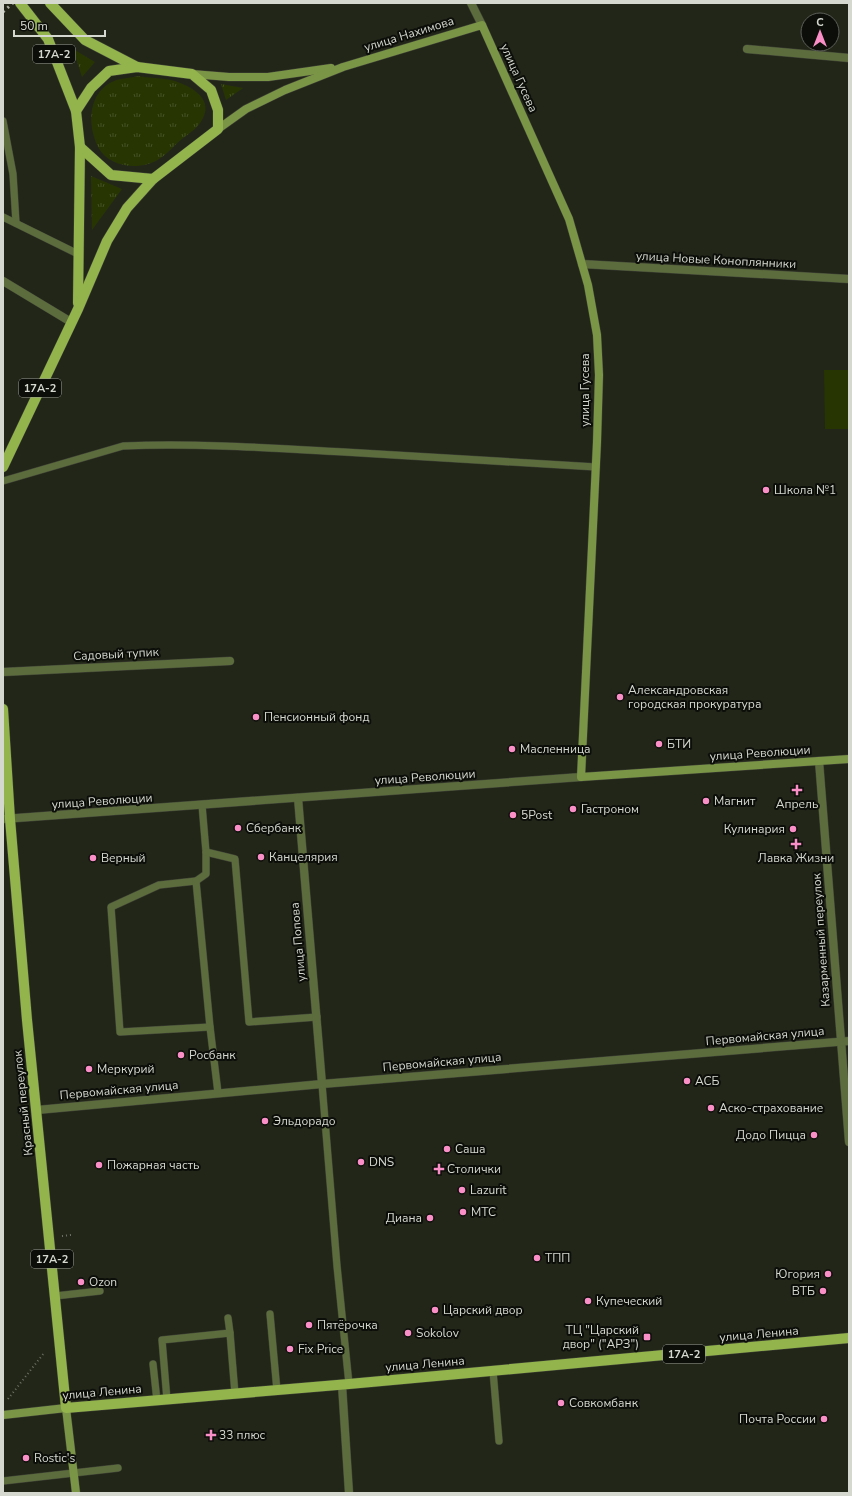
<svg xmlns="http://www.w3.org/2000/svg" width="852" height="1496" viewBox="0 0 852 1496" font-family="'Nunito Sans',sans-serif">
<defs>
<pattern id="grass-tufts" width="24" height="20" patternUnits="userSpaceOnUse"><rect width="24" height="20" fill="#273502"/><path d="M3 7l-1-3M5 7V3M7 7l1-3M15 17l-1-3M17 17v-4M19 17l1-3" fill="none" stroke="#455226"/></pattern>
</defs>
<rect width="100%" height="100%" fill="#222619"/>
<!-- grass -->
<g fill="url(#grass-tufts)">
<path d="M73,49L95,62L82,77Z"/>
<path d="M138,76C149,78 160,78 171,80C187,84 214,97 203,118C199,127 190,133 182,139C174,145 168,154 159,159C141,171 109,168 98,147C87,124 88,92 114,81C121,78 130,78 138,76Z"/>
<path d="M221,84L243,88L226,100Z"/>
<path d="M91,176L122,189L92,230Z"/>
</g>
<!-- garden -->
<path fill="#273502" d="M824,370H849V429H825Z"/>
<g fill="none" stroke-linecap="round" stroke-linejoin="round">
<!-- service casing -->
<g stroke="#3f4236" stroke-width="8">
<g id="service">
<path d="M3,121L13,174L16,223"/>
<path d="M3,217L78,254"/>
<path d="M3,481L123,446C197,443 271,448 344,452C428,457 512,462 596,467"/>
<path d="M202,805L206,852V874L196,881L159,885L111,907L120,1032L210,1027L218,1093"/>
<path d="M206,852L235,859L249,1022L317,1017"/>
<path d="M196,881L210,1027"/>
<path d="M322,1084L337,1266L349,1384"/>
<path d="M55,1296L100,1291"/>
<path d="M270,1314L277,1391"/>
<path d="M228,1318L230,1333"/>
<path d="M153,1364L157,1401"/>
<path d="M493,1371L499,1441"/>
<path d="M167,1400L162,1340L230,1333L235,1394"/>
<path d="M3,1481L118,1468"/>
</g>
</g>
<!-- minor casing -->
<g stroke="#3f4236" stroke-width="9">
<g id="minor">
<path d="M471,3L482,25"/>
<path d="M747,49L849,58"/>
<path d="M582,264L849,279"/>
<path d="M3,281L71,322"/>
<path d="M3,672L230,661"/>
<path d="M819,761L849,1142"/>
<path d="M298,798L322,1084"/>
<path d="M37,1110L322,1084L849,1041"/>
<path d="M342,1385L349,1493"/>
</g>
</g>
<!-- tertiary casing -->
<g stroke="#3f4236" stroke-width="9">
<path id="tertiary" d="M3,819L581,777"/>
</g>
<!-- secondary casing -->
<g stroke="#3f4236" stroke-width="9">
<g id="secondary">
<path d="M192,74L229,77H268L331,68"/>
<path d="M218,129L246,109L285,90L343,67L482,25L569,219L588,285L597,335L599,375L597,442L581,777L849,759"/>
<path d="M3,1415L66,1408L76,1493"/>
</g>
</g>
<!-- primary casing -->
<g stroke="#3f4236" stroke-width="11">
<g id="primary">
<path d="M20,3L48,39L76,111L80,147L78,303"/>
<path d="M50,3L85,40L137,67"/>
<path d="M80,147L111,175L153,179"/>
<path d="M3,467L78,309L107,241L127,208L153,179L218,129V110L211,90L192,74L137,67L109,71L91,88L76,111"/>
<path d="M3,709L10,819L27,1020L66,1408L349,1384L849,1338"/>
</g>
</g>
<!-- path -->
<g stroke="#6f7367" stroke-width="2" stroke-dasharray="1 3" stroke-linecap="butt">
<path d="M62,1236L71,1235"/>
<path d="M8,1399L44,1353"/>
</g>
<!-- service -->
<use href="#service" stroke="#5c6c3d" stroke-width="7"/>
<!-- minor -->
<use href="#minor" stroke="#5c6c3d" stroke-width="8"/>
<!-- tertiary -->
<use href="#tertiary" stroke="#5c6c3d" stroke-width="8"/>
<!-- secondary -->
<use href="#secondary" stroke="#7b9547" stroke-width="8"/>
<!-- primary -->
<use href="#primary" stroke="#93b44d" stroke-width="10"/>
<!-- rail -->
<path stroke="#adb0a6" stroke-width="3" stroke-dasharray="2 4" stroke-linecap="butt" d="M3,12L13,3"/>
</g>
<!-- markers -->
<g fill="#fa8fc7" stroke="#0c0e09" stroke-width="1.5">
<circle cx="766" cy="490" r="4"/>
<circle cx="620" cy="697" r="4"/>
<circle cx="256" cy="717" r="4"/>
<circle cx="659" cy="744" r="4"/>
<circle cx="512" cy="749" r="4"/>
<path d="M795 784h4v4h4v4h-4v4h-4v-4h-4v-4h4z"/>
<circle cx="706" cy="801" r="4"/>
<circle cx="573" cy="809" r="4"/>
<circle cx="513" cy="815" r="4"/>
<circle cx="238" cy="828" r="4"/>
<circle cx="793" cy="829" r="4"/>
<path d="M794 838h4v4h4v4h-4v4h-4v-4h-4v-4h4z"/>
<circle cx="261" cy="857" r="4"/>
<circle cx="93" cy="858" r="4"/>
<circle cx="181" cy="1055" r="4"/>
<circle cx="89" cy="1069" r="4"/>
<circle cx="687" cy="1081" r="4"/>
<circle cx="711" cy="1108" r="4"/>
<circle cx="265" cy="1121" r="4"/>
<circle cx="814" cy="1135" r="4"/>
<circle cx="447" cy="1149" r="4"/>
<circle cx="361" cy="1162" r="4"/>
<circle cx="99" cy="1165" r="4"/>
<path d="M437 1163h4v4h4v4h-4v4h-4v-4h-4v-4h4z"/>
<circle cx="462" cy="1190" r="4"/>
<circle cx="463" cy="1212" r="4"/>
<circle cx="430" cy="1218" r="4"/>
<circle cx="537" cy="1258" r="4"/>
<circle cx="828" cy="1274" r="4"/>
<circle cx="81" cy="1282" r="4"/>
<circle cx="823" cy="1291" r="4"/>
<circle cx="588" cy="1301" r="4"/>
<circle cx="435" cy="1310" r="4"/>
<circle cx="309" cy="1325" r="4"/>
<circle cx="408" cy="1333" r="4"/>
<rect x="643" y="1333" width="8" height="8" rx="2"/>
<circle cx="290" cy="1349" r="4"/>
<circle cx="561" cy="1403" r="4"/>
<circle cx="824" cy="1419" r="4"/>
<path d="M209 1429h4v4h4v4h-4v4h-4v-4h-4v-4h4z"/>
<circle cx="26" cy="1458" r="4"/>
</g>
<g text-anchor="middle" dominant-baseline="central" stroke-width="4" stroke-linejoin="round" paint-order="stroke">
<!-- shield labels -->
<g fill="#0c0e09" stroke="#999b94" stroke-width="1">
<rect x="33" y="45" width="42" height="18" rx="3"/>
<rect x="19" y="379" width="42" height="18" rx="3"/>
<rect x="31" y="1250" width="42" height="18" rx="3"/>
<rect x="663" y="1345" width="42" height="18" rx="3"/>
</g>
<g font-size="11" font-weight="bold" fill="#d5d8cf">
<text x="54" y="54">17А-2</text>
<text x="40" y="388">17А-2</text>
<text x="52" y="1259">17А-2</text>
<text x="684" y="1354">17А-2</text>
</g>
<!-- street labels -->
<g font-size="12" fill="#d5d8cf" stroke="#0c0e09">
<text transform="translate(409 34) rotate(-17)">улица Нахимова</text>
<text transform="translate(519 78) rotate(66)">улица Гусева</text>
<text transform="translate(716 260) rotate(3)">улица Новые Коноплянники</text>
<text transform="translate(585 390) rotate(-90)">улица Гусева</text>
<text transform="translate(116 654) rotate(-3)">Садовый тупик</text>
<text transform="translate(760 753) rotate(-4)">улица Революции</text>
<text transform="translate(425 777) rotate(-4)">улица Революции</text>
<text transform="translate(102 801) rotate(-4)">улица Революции</text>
<text transform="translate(821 940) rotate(-94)">Казарменный переулок</text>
<text transform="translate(298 942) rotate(-95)">улица Попова</text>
<text transform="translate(765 1036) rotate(-5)">Первомайская улица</text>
<text transform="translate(442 1062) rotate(-5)">Первомайская улица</text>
<text transform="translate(119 1090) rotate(-5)">Первомайская улица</text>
<text transform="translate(23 1103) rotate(-96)">Красный переулок</text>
<text transform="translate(759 1334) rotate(-5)">улица Ленина</text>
<text transform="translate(425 1364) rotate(-5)">улица Ленина</text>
<text transform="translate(102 1392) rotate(-5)">улица Ленина</text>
</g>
<!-- poi labels -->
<g font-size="12" fill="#d5d8cf" stroke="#0c0e09" text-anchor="start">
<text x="774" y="490">Школа №1</text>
<text x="628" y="690">Александровская<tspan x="628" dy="14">городская прокуратура</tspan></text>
<text x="264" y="717">Пенсионный фонд</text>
<text x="667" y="744">БТИ</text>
<text x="520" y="749">Масленница</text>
<text x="714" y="801">Магнит</text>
<text x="797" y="804" text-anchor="middle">Апрель</text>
<text x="581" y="809">Гастроном</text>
<text x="521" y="815">5Post</text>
<text x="246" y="828">Сбербанк</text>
<text x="785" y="829" text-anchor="end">Кулинария</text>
<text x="269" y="857">Канцелярия</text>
<text x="101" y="858">Верный</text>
<text x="796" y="858" text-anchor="middle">Лавка Жизни</text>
<text x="189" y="1055">Росбанк</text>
<text x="97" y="1069">Меркурий</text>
<text x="695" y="1081">АСБ</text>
<text x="719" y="1108">Аско-страхование</text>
<text x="273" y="1121">Эльдорадо</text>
<text x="806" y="1135" text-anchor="end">Додо Пицца</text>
<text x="455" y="1149">Саша</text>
<text x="369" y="1162">DNS</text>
<text x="107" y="1165">Пожарная часть</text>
<text x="447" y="1169">Столички</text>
<text x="470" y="1190">Lazurit</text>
<text x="471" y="1212">МТС</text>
<text x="422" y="1218" text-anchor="end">Диана</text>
<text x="545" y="1258">ТПП</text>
<text x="820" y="1274" text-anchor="end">Югория</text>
<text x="89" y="1282">Ozon</text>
<text x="815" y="1291" text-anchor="end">ВТБ</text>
<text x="596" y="1301">Купеческий</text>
<text x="443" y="1310">Царский двор</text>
<text x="317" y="1325">Пятёрочка</text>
<text x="639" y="1330" text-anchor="end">ТЦ "Царский<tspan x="639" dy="14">двор" ("АРЗ")</tspan></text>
<text x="416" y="1333">Sokolov</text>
<text x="298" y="1349">Fix Price</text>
<text x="569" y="1403">Совкомбанк</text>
<text x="816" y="1419" text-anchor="end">Почта России</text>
<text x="219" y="1435">33 плюс</text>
<text x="34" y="1458">Rostic's</text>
</g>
</g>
<!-- border -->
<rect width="852" height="1496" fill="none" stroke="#d5d8cf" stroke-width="8"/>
<!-- north arrow -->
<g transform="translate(820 32)"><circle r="19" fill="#0c0e09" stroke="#5c5f58"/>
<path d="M0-3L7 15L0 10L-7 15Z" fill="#fa8fc7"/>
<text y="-6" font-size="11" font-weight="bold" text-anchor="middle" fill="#d5d8cf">С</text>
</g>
<!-- scale -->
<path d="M14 30v6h91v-6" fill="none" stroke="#d5d8cf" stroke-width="2"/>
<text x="20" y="30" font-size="12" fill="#d5d8cf" stroke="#0c0e09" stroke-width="3" paint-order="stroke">50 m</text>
</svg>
